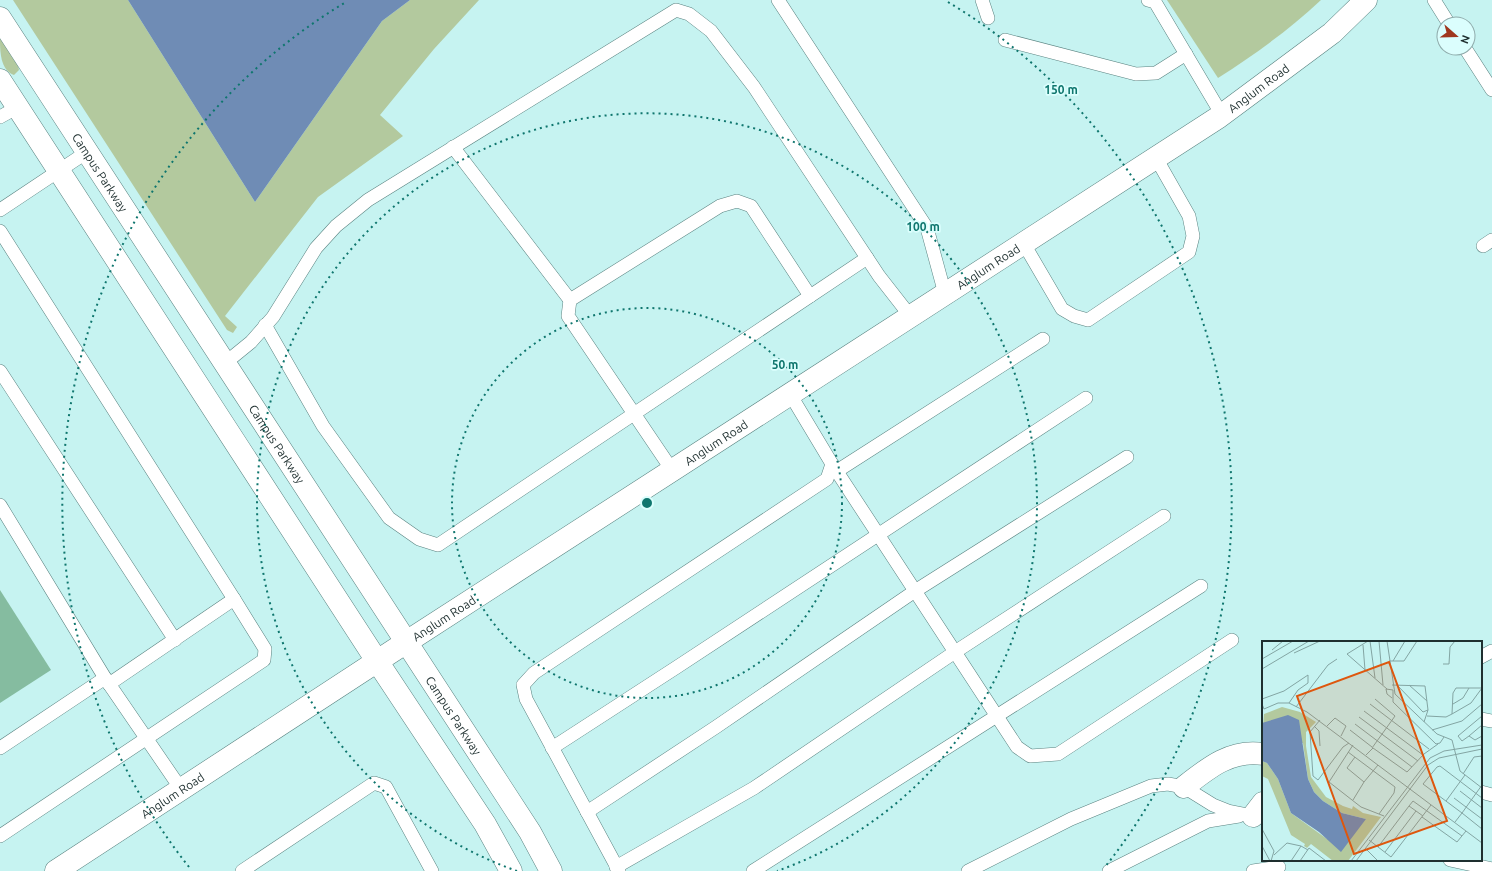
<svg xmlns="http://www.w3.org/2000/svg" width="1492" height="871" viewBox="0 0 1492 871" font-family="Ubuntu,sans-serif">
<rect width="100%" height="100%" fill="#c6f3f1"/>
<!-- green -->
<g fill="#b3c99e">
<path d="M13,0H128L255,202L382,21L410,0H479L434,49L380,115L403,136L318,197L225,316L237,327L233,333L227,330Z"/>
<path d="M1167,0H1321C1289,30 1254,55 1218,78Z"/>
<path d="M0,38L18,66L19,70L14,75C0,70 0,51 0,38Z"/>
</g>
<!-- water -->
<path fill="#6f8cb5" d="M128,0H410L382,21L255,202Z"/>
<!-- building -->
<path fill="#85bca0" d="M0,590L51,670L0,703Z"/>
<g fill="none" stroke-linecap="round" stroke-linejoin="round">
<!-- service casing -->
<g stroke="#5a8381" stroke-width="14">
<g id="service">
<path d="M778,0L927,228L945,294"/>
<path d="M982,0L988,18"/>
<path d="M1148,0L1155,2L1222,115"/>
<path d="M1434,0L1449,24"/>
<path d="M1005,40L1136,74L1156,73L1186,54"/>
<path d="M1465,48L1492,90"/>
<path d="M0,117L18,107"/>
<path d="M453,147L570,300"/>
<path d="M0,210L87,152"/>
<path d="M0,231L234,599"/>
<path d="M1024,244L1062,309L1074,316L1088,320L1189,252L1193,236L1189,216L1156,158"/>
<path d="M1483,246L1492,240"/>
<path d="M265,325L323,426L389,518L419,539L438,545L867,258"/>
<path d="M224,364L251,342L273,317L316,248L336,226L368,200L676,10L689,14L711,31L754,87L879,276L911,317"/>
<path d="M0,371L175,640"/>
<path d="M832,464L1017,747L1030,756L1058,754L1232,640"/>
<path d="M672,470L568,316L570,300L720,206L737,201L751,206L810,296"/>
<path d="M837,471L1043,339"/>
<path d="M0,505L105,678L181,789"/>
<path d="M1481,657L1492,651"/>
<path d="M1481,719L1492,721"/>
<path d="M0,748L105,678"/>
<path d="M552,748L677,667L1086,398"/>
<path d="M1481,792L1492,795"/>
<path d="M587,812L716,727L915,591L1127,457"/>
<path d="M0,836L264,660L265,649L234,599L109,684"/>
<path d="M1450,860L1492,869"/>
<path d="M616,867L754,788L955,652L1164,516"/>
<path d="M242,871L374,783L386,787L432,871"/>
<path d="M619,871L526,699L523,685L534,673L827,479L832,464L790,394"/>
<path d="M753,871L1201,586"/>
<path d="M968,871L1071,819L1151,786L1168,784L1184,787L1213,805L1228,811L1253,816"/>
<path d="M1109,871L1208,821L1239,816"/>
<path d="M1253,871L1279,867"/>
</g>
</g>
<!-- minor casing -->
<g stroke="#5a8381" stroke-width="23">
<g id="minor">
<path id="s1" d="M0,18L530,832L551,871"/>
<path d="M0,80L377,661L485,824L511,871"/>
<path d="M1184,787C1208,768 1231,749 1263,754"/>
<path d="M1253,816L1263,803"/>
<path id="s2" d="M56,871L405,643L1219,117L1332,33L1366,0"/>
</g>
</g>
<!-- service -->
<use href="#service" stroke="#fff" stroke-width="13"/>
<!-- minor -->
<use href="#minor" stroke="#fff" stroke-width="22"/>
</g>
<!-- distance rings -->
<g fill="none" stroke="#0f766e" stroke-width="2" stroke-dasharray="2 4">
<circle cx="647" cy="503" r="195"/>
<path d="M517 871A390 390 0 1 1 777 871"/>
<path d="M189 867A585 585 0 0 1 346 2M948 2A585 585 0 0 1 1105 867"/>
</g>
<g text-anchor="middle" dominant-baseline="central" stroke-width="3.5" stroke-linejoin="round" paint-order="stroke">
<!-- street labels -->
<g font-size="12" fill="#1e2f2f" stroke="#dbfefd">
<text stroke="none"><textPath href="#s2" startOffset="1435">Anglum Road</textPath></text>
<text stroke="none"><textPath href="#s1" startOffset="184">Campus Parkway</textPath></text>
<text stroke="none"><textPath href="#s2" startOffset="1111">Anglum Road</textPath></text>
<text stroke="none"><textPath href="#s2" startOffset="787">Anglum Road</textPath></text>
<text stroke="none"><textPath href="#s1" startOffset="508">Campus Parkway</textPath></text>
<text stroke="none"><textPath href="#s2" startOffset="463">Anglum Road</textPath></text>
<text stroke="none"><textPath href="#s1" startOffset="832">Campus Parkway</textPath></text>
<text stroke="none"><textPath href="#s2" startOffset="139">Anglum Road</textPath></text>
</g>
</g>
<!-- overview -->
<g transform="translate(1262 641)">
<rect width="220" height="220" fill="#c6f3f1"/>
<path d="M20,66L38,71L54,81L44,91V105L49,136L64,156L81,165L90,168L91,165L101,172L119,176L86,220H71L49,203L45,207L42,205L43,203L29,194L6,138L0,135V120L5,122L16,138L29,172L65,198L104,178L80,172L61,160L52,151L46,138L41,102L0,99L2,73Z" fill="#b3c99e"/>
<path d="M26,74L37,79L46,138L52,151L61,160L80,172L104,178L79,211L57,191L29,172L16,138L5,122L0,120V82Z" fill="#6f8cb5"/>
<path fill="none" stroke="#83a5a3" stroke-width="1" d="M106,0L85,13L125,48M108,0L113,37M117,0L121,44M125,0L133,53L175,93L190,99L198,130L220,147M101,4L103,29M10,9L21,0M32,12L58,0M0,18L31,0M127,20H142L155,0M131,20L143,0M181,23H187L188,6L193,0M0,28L47,0M130,44L163,45L166,69L162,81M135,44L161,71L166,69M147,44L165,60M130,57L125,53L124,48L131,49V61L174,103L178,102L182,96M0,58L22,50L46,34V42L36,49L27,62M0,63L2,68L16,62H27L45,71L220,202M108,63L167,108M191,63L201,57L207,47M34,66L66,24L75,18M102,70L161,114M190,73L209,62L220,47M165,75L184,76L190,73L191,52L194,47H220M220,75L196,95L200,100L207,95L213,99L220,95M97,76L156,120M58,79L48,91L51,135L56,139L81,106L87,102M93,83L150,126M52,85L57,90L58,105M65,85L73,77L84,85L79,95M88,89L110,106M170,89L200,80L220,63M207,95L220,84M91,104L67,141L99,166L122,175M110,107L133,75L113,58M86,111L133,146L132,152L117,173M104,114L111,107L145,131L162,113L176,103M93,116L85,127L102,141L116,124M201,133L212,116L220,115M220,144L200,172L220,188M198,150L220,167M192,157L220,178M91,159L102,141M184,160L203,134M161,175L147,165L151,160L200,195M160,176L195,201L204,190M193,181L200,172L161,143L175,126L178,125L220,157M0,188L12,210L9,220M107,199L129,216L169,164M0,205L8,220M116,206L147,165M103,207L116,220M123,211L154,170M12,214L25,202L39,205M29,220L39,205L46,209M38,220L47,207L64,220M89,220L168,117L182,110L220,104M94,220L166,124L177,117L220,108"/>
<path fill="#de570e" fill-opacity="0.15" stroke="#de570e" stroke-width="2" d="M127,21L185,180L92,213L35,55Z"/>
<rect width="220" height="220" fill="none" stroke="#1e2f2f" stroke-width="2"/>
</g>
<circle cx="647" cy="503" r="6" fill="#0f766e" stroke="#dbfefd" stroke-width="2"/>
<g font-size="12" text-anchor="middle" font-weight="bold" fill="#0f766e" stroke="#dbfefd" stroke-width="3.5" stroke-linejoin="round" paint-order="stroke">
<text x="1061" y="94">150 m</text>
<text x="923" y="231">100 m</text>
<text x="785" y="369">50 m</text>
</g>
<!-- north arrow -->
<g transform="translate(1456 36) rotate(110)"><circle r="19" fill="#dbfefd" stroke="#8fabab"/>
<path d="M0-3L7 15L0 10L-7 15Z" fill="#9f371e"/>
<text y="-6" font-size="11" font-weight="bold" text-anchor="middle" fill="#1e2f2f">N</text>
</g>
</svg>
